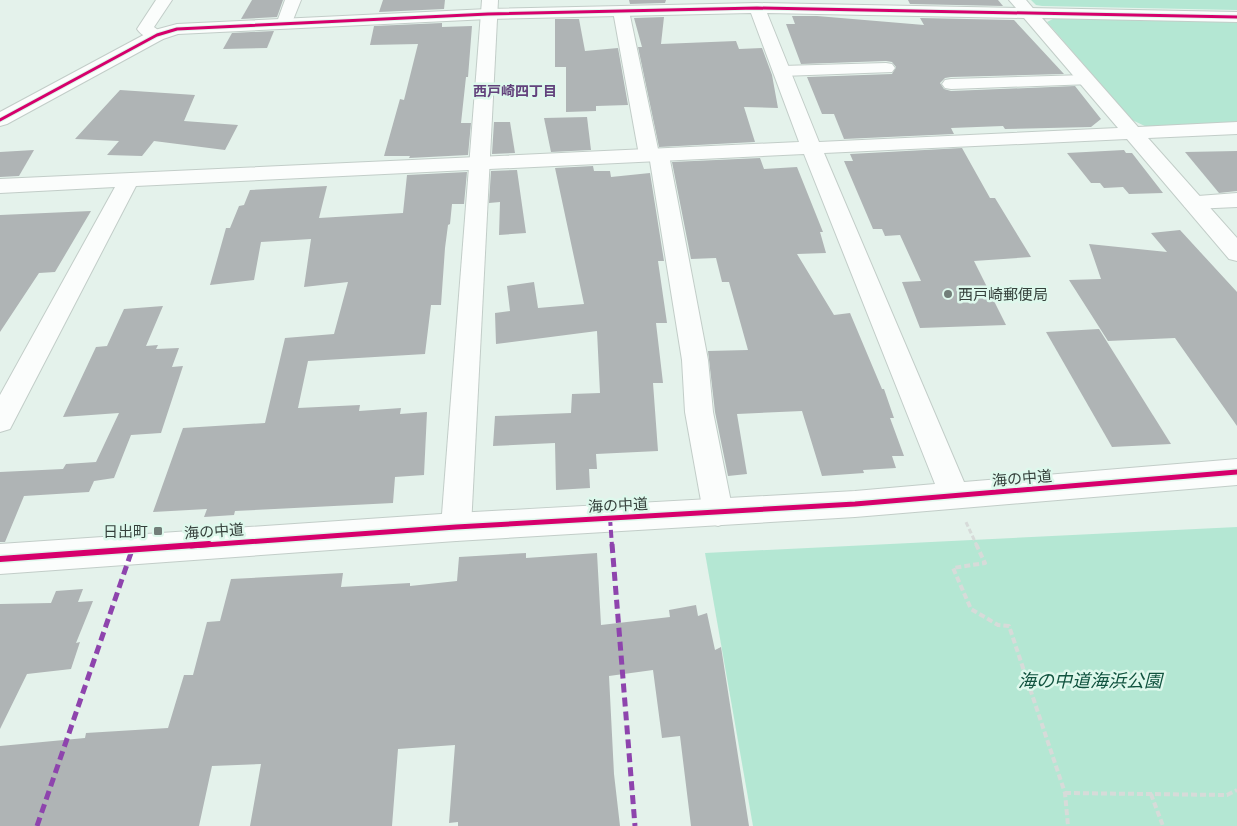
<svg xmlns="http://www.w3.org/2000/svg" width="1237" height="826" viewBox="0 0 1237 826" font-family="'Source Serif 4','Noto Sans JP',serif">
<rect width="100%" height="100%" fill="#e4f2eb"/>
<!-- green -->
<g fill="#b4e7d3">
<path d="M1031,0H1237V10L1042,6L1036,5Z"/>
<path d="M1053,19L1237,21V123L1147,127L1132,120L1047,22Z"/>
<path d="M1237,527V826H753L705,553Z"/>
</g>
<!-- building -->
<g fill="#afb4b5">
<path d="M252,0H283L277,17L241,19Z"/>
<path d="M383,0H445L444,9L379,12Z"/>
<path d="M629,0H666L665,3L630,4Z"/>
<path d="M908,0H998L1003,6L910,4Z"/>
<path d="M792,16H817L924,25L920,18L1014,20L1064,74L951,77L945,78L940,83L944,89L951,91L1075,86L1101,119L1091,127L1005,129L1003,126L951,128L954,134L844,139L834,114H822L807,77L892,74L896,67L892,62L886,61L801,64L786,24H795Z"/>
<path d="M664,17L661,44L736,41L739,49L762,48L772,75L778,108L744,107L755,142L659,147L638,47H642L634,18Z"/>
<path d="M555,19H579L585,51L618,48L628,105L596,106V111L566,112V67H555Z"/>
<path d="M442,23V27L472,26L468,77H466L461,123H471L468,155L409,158L410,156H384L400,99L404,100L418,44L370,45L374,26Z"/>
<path d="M274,31L267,48L223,49L232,33Z"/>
<path d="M120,90L195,95L184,121L238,125L225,150L154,141L142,156L107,155L119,141L75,139Z"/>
<path d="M587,117L591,150L551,152L544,118Z"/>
<path d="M494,122H510L515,153L492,154Z"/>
<path d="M962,148L990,198H995L1031,257L974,261L1006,325L920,328L902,282L921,281L900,235L885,236L882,229H873L844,161H853L850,154Z"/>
<path d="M34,150L19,176L0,177V152Z"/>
<path d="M1124,150L1126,153H1132L1163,193L1129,194L1123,187L1104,188L1100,183H1091L1067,153Z"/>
<path d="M1237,151V191L1219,193L1185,152Z"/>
<path d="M760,158L764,169L797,167L823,232H820L826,253L797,254L834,315L850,313L882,389H884L894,418H890L904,456H892L896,468L863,470L864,473L822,476L802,411L737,414L747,474L728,476L715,412L708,351L748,350L729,282H722L716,258L691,259L672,162Z"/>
<path d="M593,166L594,171H610L611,177L650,173L664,261H658L667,323H656L663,383H653L658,451L596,454L597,469H589L590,488L556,490L555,443L493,446L495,416L571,413L572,394L600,393L597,331L496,344L495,313L510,311L507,286L534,282L538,308L584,304L555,168Z"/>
<path d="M517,170L526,233L499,235L500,202L489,203L491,171Z"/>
<path d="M467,172L464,204H452L450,224L448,225L445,248L441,305H431L425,354L308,361L298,408L360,405L359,411L401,408L400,414L427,412L424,475L395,477L393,503L235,511L234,515L204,517L207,509L153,512L183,428L265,423L285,338L334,334L348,282L304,287L311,239L261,242L254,280L210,285L226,228H230L239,206L244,205L250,190L327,186L319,218L403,213L407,175Z"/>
<path d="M91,211L55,272L39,273L0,332V215Z"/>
<path d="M1180,230L1237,292V426L1175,338L1108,341L1069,280L1101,279L1089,244L1167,252L1151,233Z"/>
<path d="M163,306L146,346L158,345L156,349L179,348L172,367L183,366L161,433L131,435L114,478L94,481L89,492L24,496L5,542H0V472L63,469L66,464L96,462L119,413L63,417L96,347L107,346L124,309Z"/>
<path d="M1099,329L1171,444L1112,447L1046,332Z"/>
<path d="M526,553V558L597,553L601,625L670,617L669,610L696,605L698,616L707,613L715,650L721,647L749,826H691L680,736L662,738L653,670L609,676L614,774L620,826H458V822L449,823L455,745L398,749L392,826H250L261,764L212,766L199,826H0V746L85,738L86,733L168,728L184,675H193L207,622L220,621L231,579L343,573L341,587L410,583V586L457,581L459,557Z"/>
<path d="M83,589L78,602L93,601L76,643L80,642L71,669L27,674L0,729V604L51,603L56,591Z"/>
</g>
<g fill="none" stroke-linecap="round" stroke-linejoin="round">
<!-- minor casing -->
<g stroke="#c2cdc8" stroke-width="2">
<g id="minor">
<path d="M156,0H172L154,27L165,35L163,39C154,41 142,37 137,29Z"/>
<path d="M285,0H301L291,25H279L277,22Z"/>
<path d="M482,0H498L471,527L467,537L456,541L445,537L441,527Z"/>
<path d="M1009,0H1026L1037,13L1035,16H1023Z"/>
<path d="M621,6L627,8L629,11L658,149L666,151L669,155L708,360L713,412L733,512L729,522L718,526L707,522L703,512L685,412L682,360L650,161L642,159L639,155L613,11L615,8Z"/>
<path d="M886,63L892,64L895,68L892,72L782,76L776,75L773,71L776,67L782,66Z"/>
<path d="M1086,75L1092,76L1095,80L1092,84L951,89L945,88L942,84L945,80L951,79Z"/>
<path d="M1237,193V207L1193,209L1185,207L1182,202L1185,197Z"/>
</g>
</g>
<!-- tertiary casing -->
<g stroke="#c2cdc8" stroke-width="2">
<path id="tertiary" d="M757,3L1237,12V22L1042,18L1138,127L1237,122V134L1148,138L1237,238V261L1229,259L1127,139L824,153L964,482L1237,459V485L855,517L456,541L0,574V544L456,513L855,491L935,484L804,154L136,186L10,429L0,432V395L115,187L0,193V179L799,142L751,13L488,19L178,34L163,39L7,124L0,126V112L151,31L177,24L488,9ZM767,13L1024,18L1118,128L819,142Z"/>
</g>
<!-- path-far1 -->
<path stroke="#d7dbd9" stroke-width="3" stroke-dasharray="5 2.5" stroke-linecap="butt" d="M966,522L977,546"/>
<!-- path -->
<g stroke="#d7dbd9" stroke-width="4" stroke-dasharray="6 3" stroke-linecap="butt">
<path d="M976,544L985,563L953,568L971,609L998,625L1009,626L1065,793L1068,826"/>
<path d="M1065,793L1227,795L1237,790"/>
<path d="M1151,794L1163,826"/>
</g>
<!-- minor -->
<use href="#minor" fill="#fbfdfc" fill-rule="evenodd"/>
<!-- tertiary -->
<use href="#tertiary" fill="#fbfdfc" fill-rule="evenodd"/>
<!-- quiet-far1 -->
<path stroke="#8e44ad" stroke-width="4" stroke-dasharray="8 4" stroke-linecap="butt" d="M610,518L612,546"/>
<!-- quiet -->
<g stroke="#8e44ad" stroke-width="5" stroke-dasharray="9 5" stroke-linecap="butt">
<path d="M612,544L635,826"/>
<path d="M37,826L132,550"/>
</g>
<!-- cycleway-far2 casing -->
<g stroke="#def8ec" stroke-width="5">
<path id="cycleway-far2" d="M0,120L157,35L177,29L488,14L757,8L1237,17"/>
</g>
<!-- cycleway-far1 casing -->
<g stroke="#def8ec" stroke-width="8">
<path id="cycleway-far1" d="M191,546L456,527L855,504L1237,472"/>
</g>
<!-- cycleway casing -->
<g stroke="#def8ec" stroke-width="9">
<path id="cycleway" d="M0,559L209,544"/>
</g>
<!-- cycleway-far2 -->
<use href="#cycleway-far2" stroke="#d6006c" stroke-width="3"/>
<!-- cycleway-far1 -->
<use href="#cycleway-far1" stroke="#d6006c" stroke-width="5"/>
<!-- cycleway -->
<use href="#cycleway" stroke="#d6006c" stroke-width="6"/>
</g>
<!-- markers -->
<g fill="#727e79" stroke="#def8ec" stroke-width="2">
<circle cx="948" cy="294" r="5"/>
<rect x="153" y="526" width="10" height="10" rx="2.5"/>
</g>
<g text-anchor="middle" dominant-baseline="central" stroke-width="5" stroke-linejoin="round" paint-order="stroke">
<!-- far-neighbourhood labels -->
<g font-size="14" font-weight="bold" fill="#62427c" stroke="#def8ec">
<text x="515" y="91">西戸崎四丁目</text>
</g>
<!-- poi labels -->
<g font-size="15" fill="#35403b" stroke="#def8ec" text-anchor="start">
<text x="958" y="294">西戸崎郵便局</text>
<text x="148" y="531" text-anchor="end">日出町</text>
</g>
<!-- street labels -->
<g font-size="15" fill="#35403b" stroke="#def8ec">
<text transform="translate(1022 478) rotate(-5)">海の中道</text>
<text transform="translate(618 505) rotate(-3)">海の中道</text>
<text transform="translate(214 531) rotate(-4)">海の中道</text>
</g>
<!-- near-park labels -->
<g font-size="18" font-style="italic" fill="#11533f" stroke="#def8ec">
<text x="1090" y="680">海の中道海浜公園</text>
</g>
</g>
</svg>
